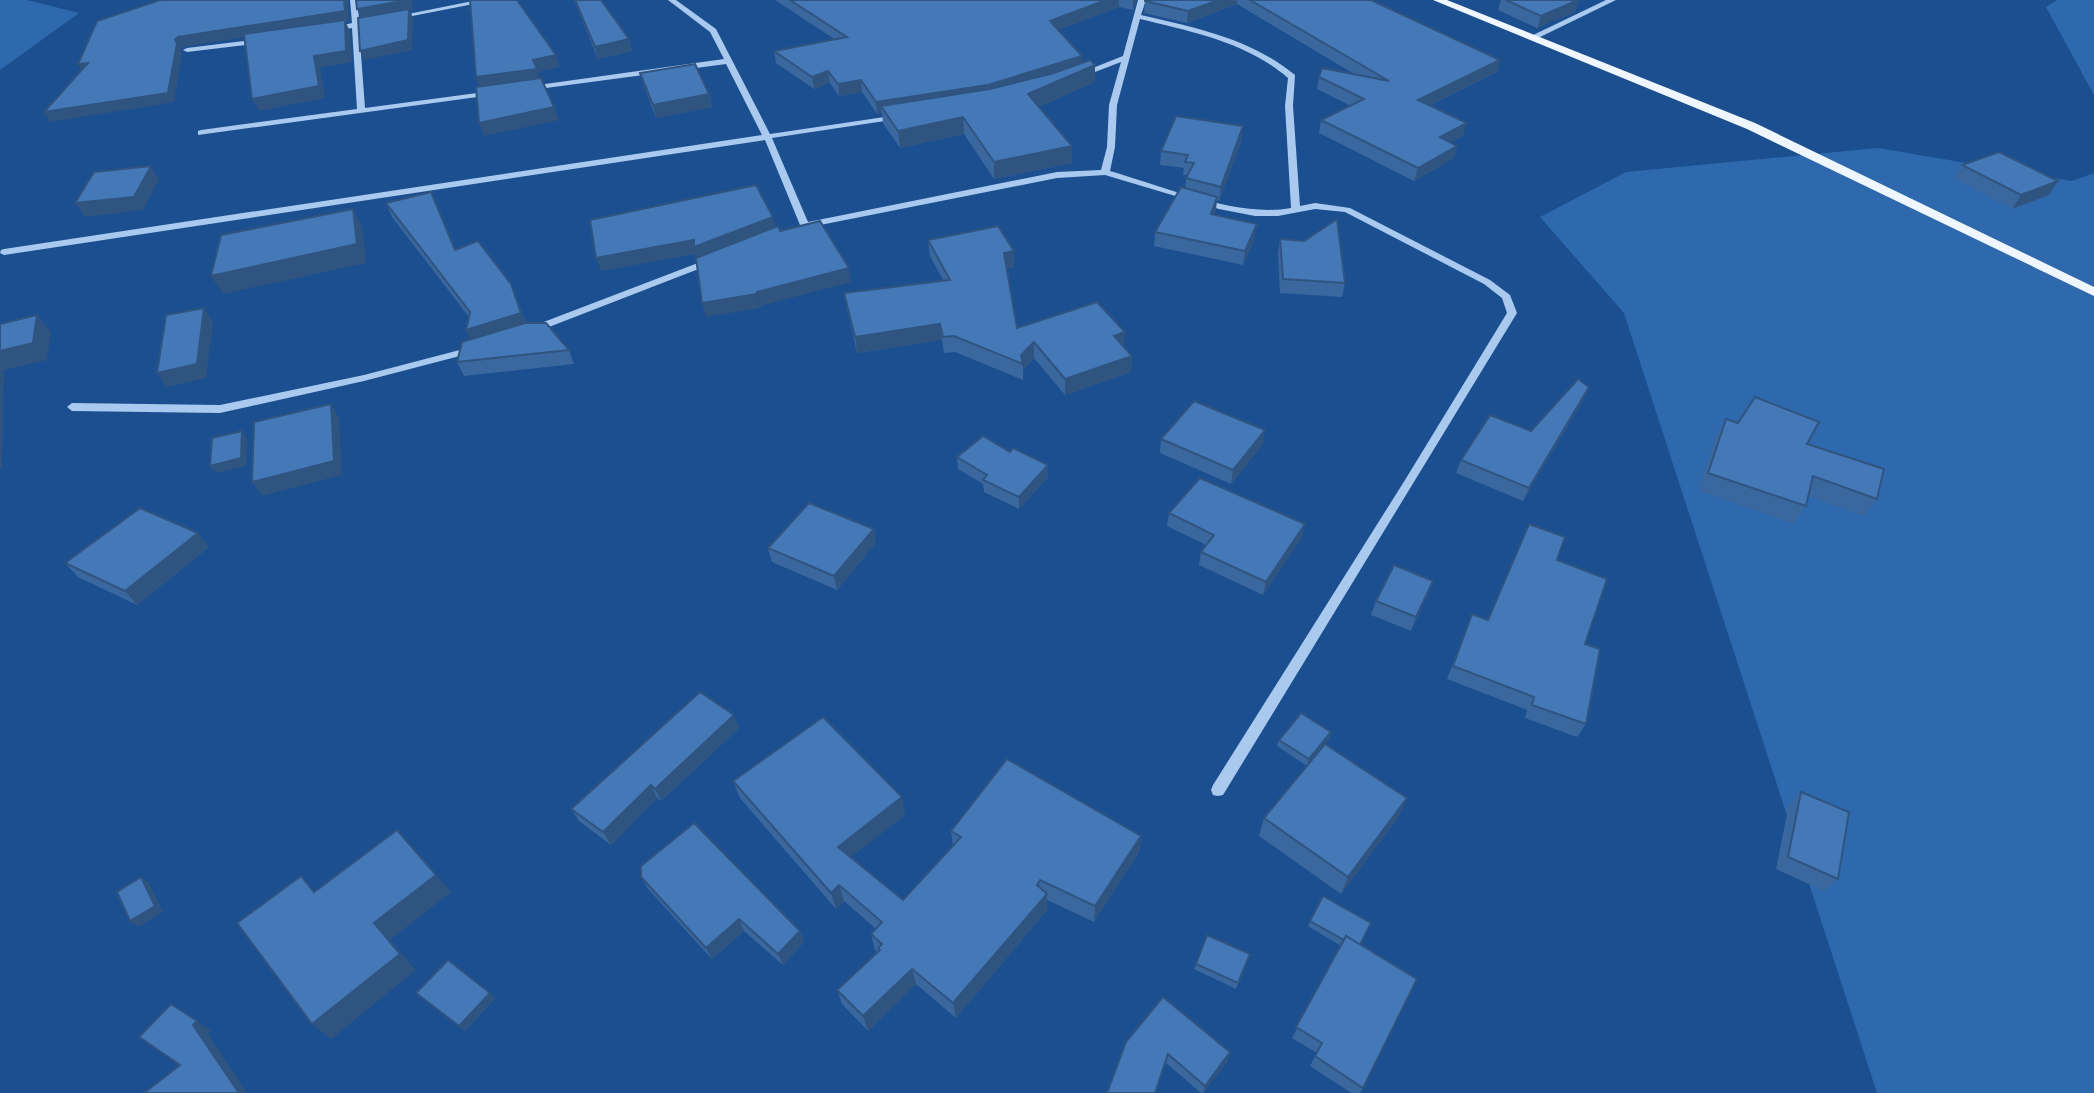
<svg xmlns="http://www.w3.org/2000/svg" width="2094" height="1093" viewBox="0 0 2094 1093" font-family="Karla,sans-serif">
<rect width="100%" height="100%" fill="#1b4f8f"/>
<!-- green -->
<g fill="#2e69ad">
<path d="M0,0H27L79,13L0,70Z"/>
<path d="M2057,0H2094V95L2046,7Z"/>
<path d="M1878,148L2072,181L2094,173V1093H1877L1624,313L1540,217L1626,172Z"/>
</g>
<g fill="none" stroke-linecap="round" stroke-linejoin="round">
<!-- minor -->
<g fill="#a9c9ee" fill-rule="evenodd">
<path d="M350,0H358L359,22L373,20L377,22L359,27L365,108L492,91L496,93L492,95L198,135V131L201,130L357,109L352,28L332,31L328,29L352,23Z"/>
<path d="M478,0H494L397,19L393,17Z"/>
<path d="M668,0H676L716,29L770,134L898,115L902,117L898,119L772,138L808,222L1057,172L1101,170L1107,147L1109,105L1121,62L1082,77L1075,75L1123,56L1138,0H1146L1141,15C1196,28 1250,38 1295,75L1293,106L1300,206L1315,203L1350,208L1490,280L1510,295L1517,313L1223,795L1218,796L1213,795L1211,790L1213,785L1405,480L1507,313L1502,298L1484,284L1345,212L1315,209L1278,216H1255L1219,209L1105,175L1057,178L805,228L800,225L765,140L4,255L0,253L1,250L4,249L762,135L726,64L531,90L527,88L531,86L724,59L710,32ZM1140,19C1193,32 1246,42 1288,78L1285,106L1291,208C1238,218 1162,186 1110,171L1115,147L1117,105Z"/>
<path d="M1606,0H1616L1536,39L1529,37Z"/>
<path d="M259,39H262V43L187,52L183,50L187,48Z"/>
<path d="M711,258L714,259V263L536,332H528L527,330L528,328Z"/>
<path d="M475,346L479,347V351L364,381L220,413L72,411L67,407L72,403L220,405L364,375Z"/>
</g>
<!-- major -->
<path fill="#f0f6ff" fill-rule="evenodd" d="M1433,0H1447L1755,123L2094,287V296L1747,129Z"/>
</g>
<!-- wall -->
<g fill="#3a679d">
<path d="M574,0H601L629,39L632,51L598,59Z"/>
<path d="M775,0H1137L1133,10L1119,7L1058,30L1082,63L1095,65V82L1038,107L1072,146V163L994,179L964,134L900,148L883,123L882,113L877,114L862,92L839,96L830,83L814,89L776,63L774,51L834,39Z"/>
<path d="M1145,0H1371L1500,60L1497,72L1429,106L1463,136L1450,142L1454,158L1414,181L1319,133L1321,120L1351,106L1317,89L1319,77L1354,74L1237,4L1187,23L1144,13Z"/>
<path d="M1501,0H1579L1575,12L1537,28L1498,10Z"/>
<path d="M640,73L709,94L712,107L656,118L644,86Z"/>
<path d="M1242,139L1219,201L1217,200L1214,215L1255,237L1243,265L1154,246L1155,232L1185,188L1186,178L1187,175H1183L1184,168L1160,165L1161,151Z"/>
<path d="M1962,165L2058,181L2049,195L2012,209L1954,178Z"/>
<path d="M386,203L455,250L511,284L526,323L569,350L574,364L464,376L457,362L470,340L469,317L392,217Z"/>
<path d="M1280,239L1345,283L1342,297L1280,293L1278,253Z"/>
<path d="M928,240L1014,267L1006,268L1017,328L1125,348L1132,356L1131,372L1065,395L1034,358L1023,370V380L955,352L944,353L942,340L857,353L847,309L844,293L943,280L930,256Z"/>
<path d="M1583,400L1523,501L1456,473L1461,460L1531,431Z"/>
<path d="M1726,419L1807,444L1877,499L1864,516L1808,496L1806,506L1794,524L1698,490L1716,436Z"/>
<path d="M1161,439L1263,444L1231,484L1160,453Z"/>
<path d="M1010,452L1048,465V477L1019,509L984,492L983,484L958,469L957,457Z"/>
<path d="M1169,513L1302,537L1263,595L1199,565L1201,552L1206,545L1167,526Z"/>
<path d="M876,543L837,590L772,562L768,548Z"/>
<path d="M209,547L137,605L78,577L65,563Z"/>
<path d="M1557,560L1585,644L1586,724L1577,737L1525,718L1527,710L1447,679L1472,614L1488,620Z"/>
<path d="M1428,594L1411,631L1371,615L1376,601Z"/>
<path d="M739,728L661,801L657,798L611,845L579,821L571,809Z"/>
<path d="M1331,732L1329,739L1307,766L1277,746L1279,740Z"/>
<path d="M733,781L905,815L850,857L903,900L953,846L951,831L1141,836L1139,852L1094,922L1047,900V910L956,1018L916,984L868,1031L842,1004L837,990L878,952L875,950L871,934L876,929L844,901L836,909L740,798Z"/>
<path d="M1801,792L1838,879L1824,891L1776,869L1789,804Z"/>
<path d="M1407,798L1399,816L1341,894L1259,836L1264,818Z"/>
<path d="M641,877L800,931L804,942L783,965L744,931L712,959L648,889Z"/>
<path d="M1310,921L1360,945L1363,1088L1360,1093H1351L1310,1066L1317,1053L1292,1038L1341,946L1308,926Z"/>
<path d="M1250,954L1236,989L1194,969L1196,964Z"/>
<path d="M416,993H490L495,998L465,1031Z"/>
<path d="M1126,1042L1228,1060L1203,1093H1201L1166,1063Z"/>
</g>
<!-- shaded-wall -->
<g fill="#305480">
<path d="M344,0H348L349,21H345L350,31L352,62L320,68L325,98L259,111L252,99L314,56L345,21L183,47L181,49L175,40L178,37Z"/>
<path d="M408,0H412L413,9L410,10L413,18L412,50L364,60L360,51L361,19L357,9Z"/>
<path d="M1106,0H1119V7L1050,33V21Z"/>
<path d="M1133,0H1137L1133,10Z"/>
<path d="M1219,0H1237V4L1187,23L1188,11Z"/>
<path d="M1579,0L1575,12L1537,28L1541,16Z"/>
<path d="M629,39L632,51L598,59L595,47Z"/>
<path d="M177,43L182,53L174,102L51,122L44,112Z"/>
<path d="M556,55L560,67L538,72L541,81L480,90L476,77L533,60Z"/>
<path d="M1082,56V68L988,97L881,106L882,113L877,114L876,102Z"/>
<path d="M1500,60L1497,72L1415,113L1418,100Z"/>
<path d="M88,63L84,74L78,64Z"/>
<path d="M1095,65V82L1028,112V94Z"/>
<path d="M828,71L830,83L814,89L812,77Z"/>
<path d="M861,80L862,92L839,96L838,84Z"/>
<path d="M709,94L712,107L656,118L653,105Z"/>
<path d="M554,107L559,120L484,136L479,123Z"/>
<path d="M963,117L964,134L900,148L898,131Z"/>
<path d="M1467,123L1463,136L1436,150L1440,137Z"/>
<path d="M1243,126L1242,139L1219,201L1221,187Z"/>
<path d="M1072,146V163L994,179V162Z"/>
<path d="M1457,146L1454,158L1414,181L1418,168Z"/>
<path d="M151,166L159,179L143,210L85,217L75,203Z"/>
<path d="M2058,181L2049,195L2012,209L2021,195Z"/>
<path d="M1217,197L1216,211L1209,228L1211,214Z"/>
<path d="M353,209L362,227L366,263L223,294L211,276Z"/>
<path d="M773,217L776,230L698,260L696,254L601,271L596,258Z"/>
<path d="M1257,224L1255,237L1243,265L1245,251Z"/>
<path d="M1014,251V267L1004,269V253Z"/>
<path d="M849,268L851,282L760,306L757,292Z"/>
<path d="M511,284L527,326L472,344L466,330Z"/>
<path d="M757,294L760,308L706,317L702,303Z"/>
<path d="M204,308L213,322L206,378L167,387L157,373Z"/>
<path d="M37,315L51,332L47,360L4,370L2,468L0,469V351Z"/>
<path d="M940,324L942,340L857,353L855,337Z"/>
<path d="M1125,332L1124,348L1114,336Z"/>
<path d="M1034,342V358L1023,370L1021,355Z"/>
<path d="M1132,356L1131,372L1065,395V379Z"/>
<path d="M1589,387L1583,400L1523,501L1529,488Z"/>
<path d="M331,404L339,418L342,475L262,496L252,482Z"/>
<path d="M1265,430L1263,444L1231,484L1233,470Z"/>
<path d="M242,431L247,438L246,466L216,473L210,466Z"/>
<path d="M1048,465V477L1019,509V497Z"/>
<path d="M1305,524L1302,537L1263,595L1266,582Z"/>
<path d="M874,529L876,543L837,590L834,576Z"/>
<path d="M198,533L209,547L137,605L125,591Z"/>
<path d="M1433,581L1428,594L1411,631L1416,617Z"/>
<path d="M734,715L739,728L661,801L655,789Z"/>
<path d="M1331,732L1329,739L1307,766L1309,759Z"/>
<path d="M651,785L657,798L611,845L603,832Z"/>
<path d="M902,797L905,815L842,864L838,847Z"/>
<path d="M1407,798L1399,816L1341,894L1348,877Z"/>
<path d="M1141,836L1139,852L1094,922L1095,906Z"/>
<path d="M436,875L451,892L390,940L416,970L331,1039L312,1024L374,923Z"/>
<path d="M141,877L149,883L163,912L138,927L130,921Z"/>
<path d="M839,885L844,901L836,909L831,893Z"/>
<path d="M1047,894V910L956,1018L953,1003Z"/>
<path d="M739,919L744,931L712,959L706,948Z"/>
<path d="M800,931L804,942L783,965L778,954Z"/>
<path d="M912,969L916,984L868,1031L863,1016Z"/>
<path d="M490,993L495,998L465,1031L459,1026Z"/>
<path d="M197,1021L211,1031L208,1034L247,1093H239L193,1025Z"/>
<path d="M1230,1052L1228,1060L1203,1093L1205,1086Z"/>
</g>
<!-- building -->
<g fill="#4478b7" stroke="#305480" stroke-width="2">
<path d="M160,0H344L345,11L178,37L175,40L177,43L168,93L44,112L88,63L78,64L97,21Z"/>
<path d="M356,0H408L357,9Z"/>
<path d="M470,0H517L556,55L533,60L537,69L476,77Z"/>
<path d="M575,0H601L629,39L595,47Z"/>
<path d="M790,0H1106L1050,21L1082,56L988,85L876,102L861,80L838,84L828,71L812,77L774,51L847,37Z"/>
<path d="M1145,0H1219L1188,11L1145,1Z"/>
<path d="M1250,0H1371L1500,60L1418,100L1467,123L1440,137L1457,146L1418,168L1321,120L1364,99L1319,77L1322,68L1389,81Z"/>
<path d="M1506,0H1578L1541,16Z"/>
<path d="M409,9L408,40L360,51L358,18Z"/>
<path d="M345,20L346,51L314,56L319,86L252,99L244,34Z"/>
<path d="M1090,60L1095,65L1028,94L1072,146L994,162L963,117L898,131L881,106L990,89L1054,73Z"/>
<path d="M695,64L709,94L653,105L640,73Z"/>
<path d="M541,78L554,107L479,123L476,87Z"/>
<path d="M1176,116L1243,126L1221,187L1186,178L1194,163L1185,162L1188,155L1161,151Z"/>
<path d="M1999,152L2058,181L2021,195L1962,165Z"/>
<path d="M151,166L134,197L75,203L94,172Z"/>
<path d="M756,185L773,217L694,247V240L596,258L590,220Z"/>
<path d="M1181,187L1217,197L1211,214L1257,224L1245,251L1155,232Z"/>
<path d="M431,192L455,250L478,241L511,284L521,313L466,330L470,312L386,203Z"/>
<path d="M353,209L357,244L211,276L221,235Z"/>
<path d="M1337,219L1345,283L1283,279L1280,239L1304,241Z"/>
<path d="M820,221L849,268L757,292V294L702,303L696,258L778,226L780,231Z"/>
<path d="M998,226L1014,251L1004,253L1017,328L1097,302L1125,332L1114,336L1132,356L1065,379L1034,342L1021,355L1023,364L954,336L943,337L940,324L855,337L844,293L950,280L928,240Z"/>
<path d="M204,308L197,364L157,373L166,315Z"/>
<path d="M37,315L33,343L0,351V324Z"/>
<path d="M525,323H546L569,350L457,362L462,342Z"/>
<path d="M1578,379L1589,387L1529,488L1461,460L1490,415L1531,431Z"/>
<path d="M1755,397L1819,422L1807,444L1884,469L1877,499L1813,476L1806,506L1708,473L1726,419L1738,423Z"/>
<path d="M1194,401L1265,430L1233,470L1161,439Z"/>
<path d="M331,404L334,461L252,482L254,422Z"/>
<path d="M242,431L241,458L210,466L212,438Z"/>
<path d="M983,436L1010,452L1013,448L1048,465L1019,497L983,480L987,475L957,457Z"/>
<path d="M1200,478L1305,524L1266,582L1201,552L1214,535L1169,513Z"/>
<path d="M809,503L874,529L834,576L768,548Z"/>
<path d="M140,508L198,533L125,591L65,563Z"/>
<path d="M1529,524L1565,537L1557,560L1607,579L1585,644L1600,649L1586,724L1532,705L1534,697L1453,666L1472,614L1488,620Z"/>
<path d="M1394,565L1433,581L1416,617L1376,601Z"/>
<path d="M700,692L734,715L655,789L651,785L603,832L571,809Z"/>
<path d="M1301,713L1331,732L1309,759L1279,740Z"/>
<path d="M823,717L902,797L838,847L903,900L961,837L951,831L1007,759L1141,836L1095,906L1040,880L1037,885L1047,894L953,1003L912,969L863,1016L837,990L880,950L878,948L882,944L871,934L882,922L839,885L831,893L733,781Z"/>
<path d="M1325,744L1407,798L1348,877L1264,818Z"/>
<path d="M1801,792L1849,812L1838,879L1788,857Z"/>
<path d="M694,823L800,931L778,954L739,919L706,948L641,877V866Z"/>
<path d="M397,830L436,875L374,923L400,954L312,1024L237,923L301,876L314,892Z"/>
<path d="M141,877L155,906L130,921L117,892Z"/>
<path d="M1323,896L1371,923L1360,945L1346,936L1344,940L1310,921Z"/>
<path d="M1207,935L1250,954L1238,983L1196,964Z"/>
<path d="M1346,936L1417,979L1363,1088L1315,1056L1322,1043L1296,1027Z"/>
<path d="M448,960L490,993L459,1026L416,993Z"/>
<path d="M1163,997L1230,1052L1205,1086L1168,1054L1155,1093H1107L1126,1042Z"/>
<path d="M171,1004L197,1021L193,1025L239,1093H144L180,1065L139,1037Z"/>
</g>
</svg>
